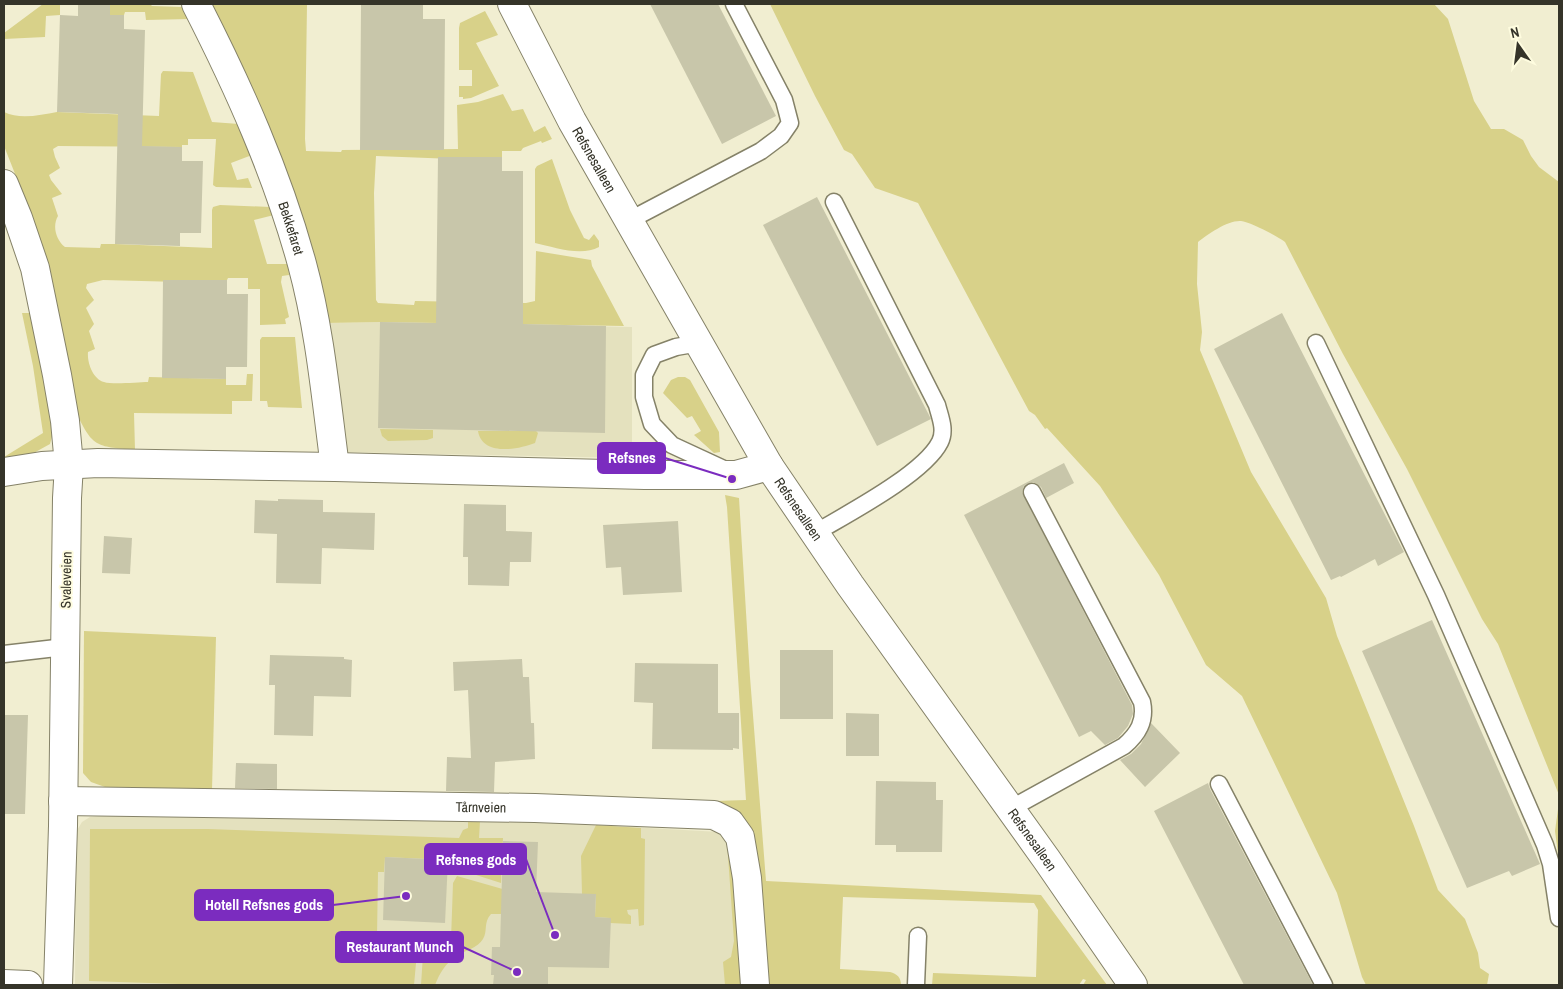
<svg xmlns="http://www.w3.org/2000/svg" width="1563" height="989" viewBox="0 0 1563 989" font-family="'Archivo Narrow',sans-serif">
<rect width="100%" height="100%" fill="#f1eed1"/>
<!-- built -->
<g fill="#e4e1be">
<path d="M380,322L632,327V458L341,452L325,323Z"/>
<path d="M108,815L539,822L720,832L730,839L743,985H75L76,832L82,822L90,817Z"/>
</g>
<!-- green -->
<g fill="#d8d189">
<path d="M43,4H60V15L46,16L45,37L4,39V33Z"/>
<path d="M110,4H150L152,6L182,7L190,19L146,20L145,12H125L124,15H110Z"/>
<path d="M211,4H423L307,5L305,139L306,151L341,152L342,150L458,149L457,105L478,102L503,94L512,111L523,109L534,132L545,126L552,139L542,143L541,141L523,148L521,151H502V157H455L454,159L376,156L374,193L376,300L378,303L414,305L415,301L526,303L535,301L536,251L591,260L592,266L624,326L380,322L325,323L287,176L260,105Z"/>
<path d="M770,4H1434L1448,19L1474,101L1491,129H1504L1523,140L1531,156L1539,167L1559,182V795L1498,644L1482,619L1407,469L1343,354L1285,242C1277,236 1250,222 1241,221C1228,220 1208,234 1198,242L1197,284L1202,332L1200,350L1251,472L1326,598L1337,636L1414,826L1438,890L1465,919L1478,953L1480,968L1489,974L1487,985H1366L1362,977L1337,893L1242,696L1206,665L1159,575L1100,486L1047,428L1045,429L1035,415L1029,411L918,203L875,188L852,154L844,150L815,96Z"/>
<path d="M485,11L498,35L476,43L499,86L471,98L463,99V97H459V86H472V70H459V28L460,23Z"/>
<path d="M163,71L193,72L212,122L239,124L252,155L231,163L237,180L248,178L252,188L216,187L213,185L216,139H188V145H182V147L58,146L53,149L55,157L60,168L49,175L51,180L62,194L52,198L58,216C52,226 56,240 65,247L100,248L101,244H115L212,248V210L213,207L220,205L270,207L274,215L254,220L267,264H288L289,275L282,276L281,282L289,317L285,319L286,324L260,325V289H248V278H228L227,280H180V282L103,280L87,284L86,288L94,300L86,308L94,324L89,331L95,349L88,352C87,363 93,379 104,382C113,385 138,382 148,382L149,377L226,379V385H246L247,374H253L252,401H232V414L134,413L135,450C95,446 93,448 75,410L42,250L25,199L4,146V112C20,120 40,115 57,112L159,116L161,74Z"/>
<path d="M552,159L570,210L584,238L589,240L594,234L599,241V247C581,257 554,247 535,243V169L537,166Z"/>
<path d="M22,313H32L54,429L50,444L30,455L4,457L43,433L33,366Z"/>
<path d="M262,337H295L302,408L268,407L267,401H260V340Z"/>
<path d="M678,377H685L690,380L719,432L720,452L714,453L694,435L701,431L692,416L687,418L663,393L671,380Z"/>
<path d="M380,429L433,430V438L427,440L388,441L382,436Z"/>
<path d="M478,431H536L538,433L535,443C517,450 482,456 478,431Z"/>
<path d="M725,495L739,498L750,677L766,881L1041,895L1107,985H1083L1086,980L1083,979L1079,985H932L933,973L1036,977L1038,910L1034,903L843,897L840,969L890,972C897,974 901,977 901,985H766L759,895L715,801L746,800L727,507Z"/>
<path d="M84,631L216,637L212,790L105,787L91,782L83,773Z"/>
<path d="M1559,802V861L1555,831Z"/>
<path d="M468,821H480L479,838H503L501,883L448,866V860L385,857L384,872H378L377,937L416,939L418,941L414,985H210L89,981L90,829H208L459,838L463,830L468,828Z"/>
<path d="M596,825L641,828V838L645,839L644,925L639,926L638,909L627,910L628,914L631,916V924L610,923V918L595,917L596,894H582L581,856Z"/>
<path d="M730,839L743,985H725L723,962L731,957L734,941L727,842Z"/>
<path d="M457,876L506,890L513,914H491C483,923 488,931 483,939C478,948 464,951 456,956C446,963 439,974 435,985H421L424,940H451L453,883Z"/>
</g>
<!-- building -->
<g fill="#c8c6aa">
<path d="M78,4H110V15H124V29L145,30L142,146L182,147V161H203L201,233H180V246L115,244L118,114L57,112L60,15L78,16Z"/>
<path d="M361,4L423,5V19H445L444,150H360Z"/>
<path d="M650,4H718L776,116L722,144Z"/>
<path d="M438,157H502V171H523V324L606,326L605,433L378,428L380,322L436,323Z"/>
<path d="M817,197L931,419L877,446L763,225Z"/>
<path d="M163,280H227V294H248L247,367H226V379L162,378Z"/>
<path d="M1282,313L1404,552L1378,566L1375,559L1341,577L1340,576L1331,580L1214,349Z"/>
<path d="M1064,463L1074,483L1046,498L1041,487L1033,482L1028,483L1024,486L1022,492L1132,705L1133,714L1128,726L1118,738L1105,745L1091,731L1079,737L964,515Z"/>
<path d="M278,499L323,500V512L375,513L374,550L322,548L321,584L276,583L277,534L254,533L255,500L278,501Z"/>
<path d="M464,504L506,505V531L532,532L531,562H510L509,586L468,585V557H463Z"/>
<path d="M678,521L682,592L623,595L621,567L606,568L603,525Z"/>
<path d="M104,536L132,538L130,574L102,573Z"/>
<path d="M1432,620L1540,864L1512,876L1509,871L1467,888L1362,651Z"/>
<rect x="780" y="650" width="53" height="69"/>
<path d="M270,655L344,657V659L352,660L351,697L314,696L313,736L274,735L275,685H269Z"/>
<path d="M522,659L523,677H529L531,723H534L535,759L495,762L494,792L446,791L447,757L471,758L468,690L454,691L453,662Z"/>
<path d="M635,663L718,664V713H739V749L733,748V750L652,749L653,703L634,702Z"/>
<path d="M846,713L879,714V756H846Z"/>
<path d="M4,715H28L25,814H4Z"/>
<path d="M1151,723L1180,753L1145,787L1120,760L1131,754L1141,744Z"/>
<path d="M236,763L277,764V789L235,788Z"/>
<path d="M876,781L936,782V800H943L942,852H896V845H875Z"/>
<path d="M1208,783L1210,789L1313,985H1244L1154,811Z"/>
<path d="M503,841L538,842L536,892L596,894L595,917L611,918L609,968L548,967V985H493L494,975H491L492,947H500Z"/>
<path d="M385,857L448,860L445,923L383,920Z"/>
</g>
<g fill="none" stroke-linecap="round" stroke-linejoin="round">
<!-- lane casing -->
<g stroke="#858268" stroke-width="19">
<g id="lane">
<path d="M628,221L761,151L781,136L790,123L784,100L734,4"/>
<path d="M699,343L676,347L654,355L644,375V397L652,424L672,445L726,470"/>
<path d="M1316,343L1436,595L1545,845L1551,864L1559,918"/>
<path d="M815,533C847,514 924,474 940,442C946,430 940,417 937,405L834,202"/>
<path d="M4,654L65,647"/>
<path d="M1219,784L1324,985"/>
<path d="M1010,809L1124,746C1138,734 1146,721 1142,702L1032,492"/>
<path d="M916,985L918,936"/>
</g>
</g>
<!-- street casing -->
<g stroke="#858268" stroke-width="30">
<g id="street">
<path id="s1" d="M196,4C239,88 277,173 302,264C320,330 326,399 335,467"/>
<path d="M4,184L18,218L35,268L57,375L65,421L69,465L67,498L63,826L58,985"/>
<path d="M4,472L42,466L98,463L335,467L645,475H736L769,466"/>
<path id="s2" d="M63,801L535,808L714,815L730,823L740,837L747,878L755,985"/>
<path d="M4,984L28,985"/>
</g>
</g>
<!-- secondary casing -->
<g stroke="#858268" stroke-width="30">
<g id="secondary">
<path id="s3" d="M512,4L572,121L769,466L850,585L1047,860L1133,985"/>
</g>
</g>
<!-- lane -->
<use href="#lane" stroke="#fff" stroke-width="16"/>
<!-- street -->
<use href="#street" stroke="#fff" stroke-width="28"/>
<!-- secondary -->
<use href="#secondary" stroke="#fff" stroke-width="28"/>
</g>
<g text-anchor="middle" dominant-baseline="central" stroke-width="4" stroke-linejoin="round" paint-order="stroke">
<!-- street labels -->
<g font-size="14" fill="#353429" stroke="#fefcdf">
<text stroke="none"><textPath href="#s3" startOffset="176">Refsnesalleen</textPath></text>
<text stroke="none"><textPath href="#s1" startOffset="244">Bekkefaret</textPath></text>
<text stroke="none"><textPath href="#s3" startOffset="581">Refsnesalleen</textPath></text>
<text transform="translate(66 580) rotate(-89)">Svaleveien</text>
<text stroke="none"><textPath href="#s2" startOffset="418">Tårnveien</textPath></text>
<text stroke="none"><textPath href="#s3" startOffset="986">Refsnesalleen</textPath></text>
</g>
</g>
<!-- callouts -->
<path fill="none" stroke="#7b2cbf" stroke-width="2" d="M732 479L665 458M555 935L526 859M406 896L333 905M517 972L463 947"/>
<g fill="#7b2cbf" stroke="#fefcdf" stroke-width="2">
<circle cx="732" cy="479" r="5"/>
<circle cx="555" cy="935" r="5"/>
<circle cx="406" cy="896" r="5"/>
<circle cx="517" cy="972" r="5"/>
</g>
<g fill="#7b2cbf" stroke="#7b2cbf" stroke-width="2">
<rect x="598" y="443" width="67" height="30" rx="5"/>
<rect x="425" y="844" width="101" height="30" rx="5"/>
<rect x="195" y="890" width="138" height="30" rx="5"/>
<rect x="336" y="932" width="127" height="30" rx="5"/>
</g>
<g font-size="15" text-anchor="middle" font-weight="bold" fill="#fff">
<text x="632" y="463">Refsnes</text>
<text x="476" y="865">Refsnes gods</text>
<text x="264" y="910">Hotell Refsnes gods</text>
<text x="400" y="952">Restaurant Munch</text>
</g>
<!-- border -->
<rect width="1563" height="989" fill="none" stroke="#353429" stroke-width="10"/>
<!-- north arrow -->
<g transform="translate(1518 45) rotate(346)" stroke="#fefcdf" stroke-width="4" paint-order="stroke">
<path d="M0-4L9 19L0 12L-9 19Z" fill="#353429"/>
<text y="-8" font-size="14" font-weight="bold" text-anchor="middle" fill="#353429">N</text>
</g>
</svg>
